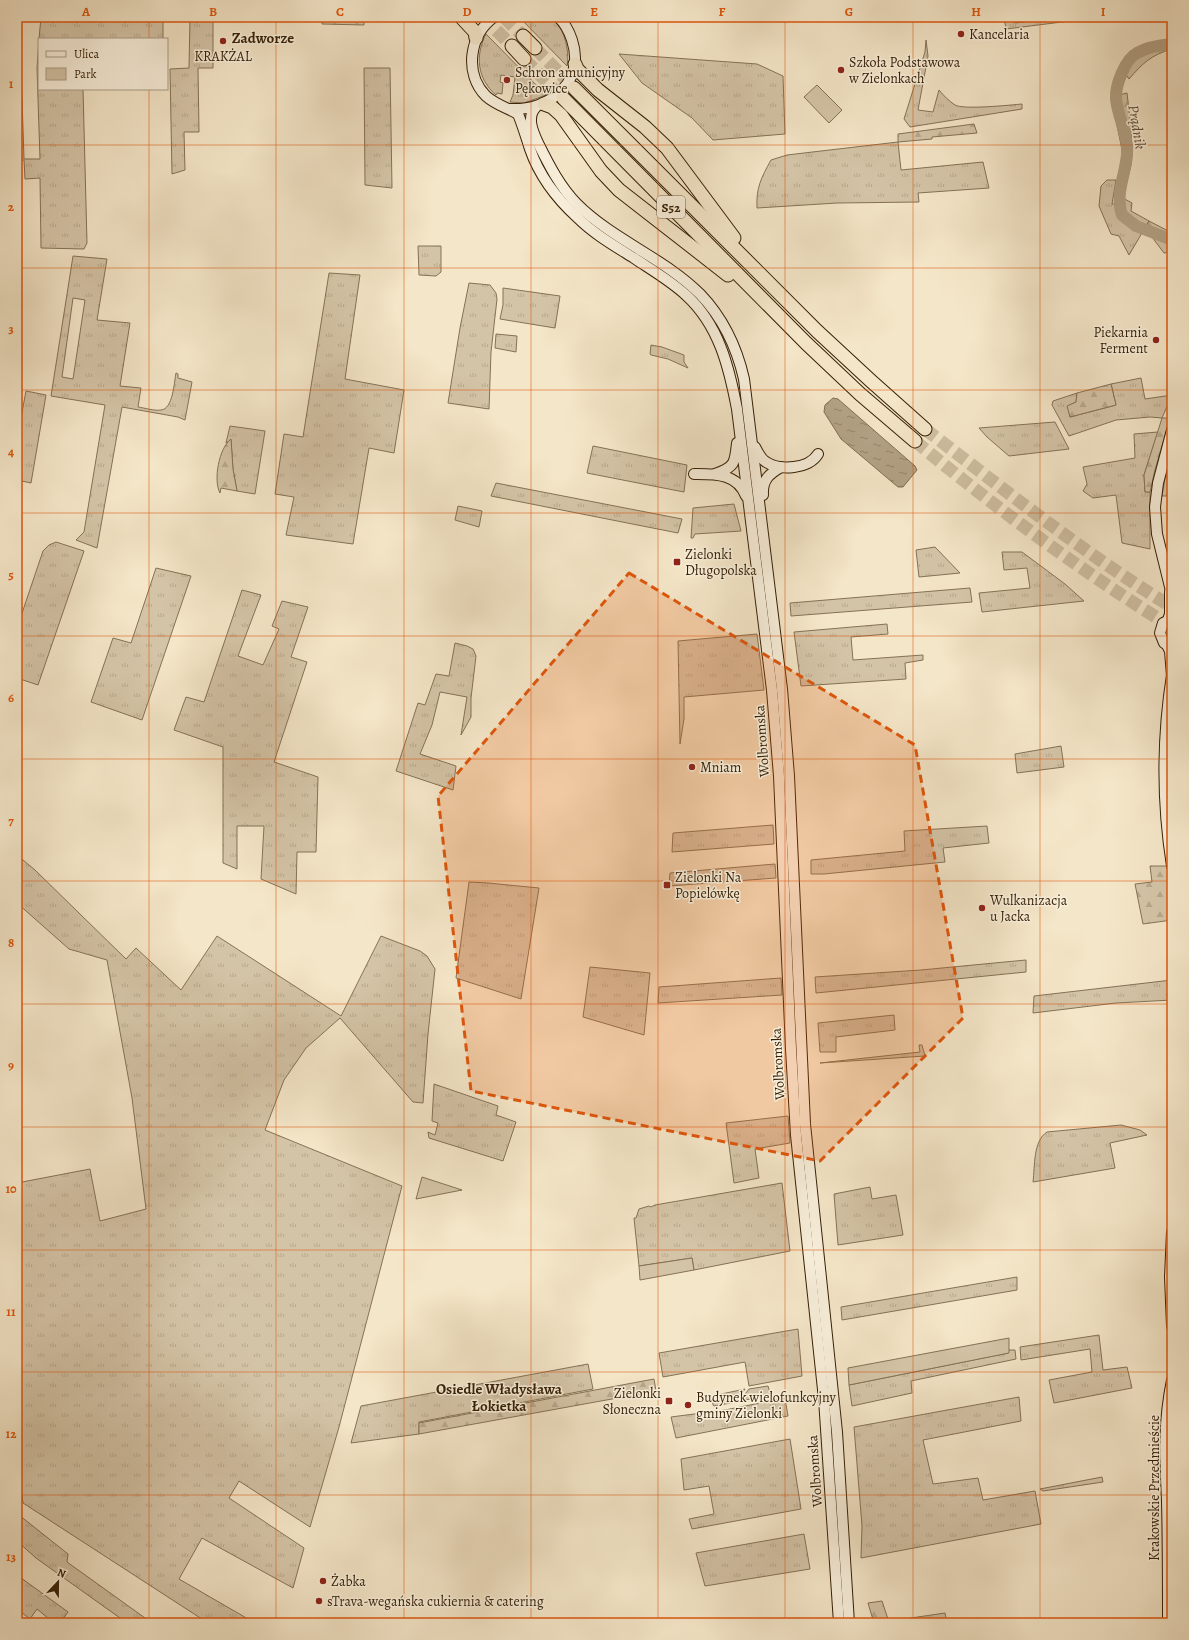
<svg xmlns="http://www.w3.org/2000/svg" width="1189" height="1640" viewBox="0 0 1189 1640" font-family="Alegreya,serif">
<defs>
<pattern id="grass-tufts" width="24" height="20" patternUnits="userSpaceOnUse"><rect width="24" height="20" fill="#d4c4a7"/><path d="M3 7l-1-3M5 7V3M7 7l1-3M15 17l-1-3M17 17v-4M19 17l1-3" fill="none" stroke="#b7a88e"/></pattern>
<pattern id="forest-firs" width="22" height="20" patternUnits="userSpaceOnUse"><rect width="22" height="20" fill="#d4c4a7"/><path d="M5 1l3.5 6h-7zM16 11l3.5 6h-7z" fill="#b7a88e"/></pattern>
<pattern id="water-ripples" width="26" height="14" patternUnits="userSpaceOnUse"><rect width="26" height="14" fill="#b3a286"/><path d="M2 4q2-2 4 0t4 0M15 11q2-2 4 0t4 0" fill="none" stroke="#92836c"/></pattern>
</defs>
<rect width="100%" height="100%" fill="#f4e6c8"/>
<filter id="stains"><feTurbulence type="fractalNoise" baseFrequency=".005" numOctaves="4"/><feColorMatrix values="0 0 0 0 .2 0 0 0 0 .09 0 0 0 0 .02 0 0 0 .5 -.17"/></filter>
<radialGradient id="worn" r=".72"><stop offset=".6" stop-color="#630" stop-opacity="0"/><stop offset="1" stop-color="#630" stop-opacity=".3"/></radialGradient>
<!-- grass -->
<g fill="url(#grass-tufts)" stroke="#857256" fill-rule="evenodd">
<path d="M41,17H163V39H39Z"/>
<path d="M190,17H213V68H198L199,132H184L185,170L172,174L170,69L189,68Z"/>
<path d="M519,17C527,17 539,15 547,17C564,22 570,51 567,66Z"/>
<path d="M1004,17H1013L1015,23L1032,21V17H1070V21L1006,29Z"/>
<path d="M486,34L546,95L524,103L510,102L513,95L515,77L501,75L500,82L503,83L502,94L497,93L496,95C477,79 475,55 486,34Z"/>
<path d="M39,40V89H83L87,243L84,249L41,248L40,178L25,179L24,160H17V69H21L24,159H40L37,68Z"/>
<path d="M926,40L928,56L918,110L933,112L939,90C944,96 949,101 955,105C963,110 1011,105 1022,104V109L910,127L904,119L925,52Z"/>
<path d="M619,54L757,64L783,76L785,134L713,140L692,118L642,83Z"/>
<path d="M364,68H390L392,188L365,185Z"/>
<path d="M898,142L901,170L983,162L989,188L918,193L919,202L837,203L757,208C756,188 761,178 771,160L787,155Z"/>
<path d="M1107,180H1116L1112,204H1116V199L1123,198L1132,203L1131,211L1149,221L1129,255L1119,236L1111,234L1099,206L1101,186Z"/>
<path d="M418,246H441V272L436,276L419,275Z"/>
<path d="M73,256L107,259L97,320L130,323L120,386L141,388L138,407C145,408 154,411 161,410C173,409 174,383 176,373L178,374V378L192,382L185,420L178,417L122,407L97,548L76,540L84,532L105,405L51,396ZM73,298L85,300L73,379L62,377Z"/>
<path d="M329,273L360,275L345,379L404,390L394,453L369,448L353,544L286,535L294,497L275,494L284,434L303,437Z"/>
<path d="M469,283L490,285L496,293L497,299L491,352L489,409L448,403L460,328Z"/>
<path d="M503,288L560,296L555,328L500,319L503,305Z"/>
<path d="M496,334L517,336L516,352L495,348Z"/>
<path d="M651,345L662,347L684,355V362L688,368L668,359L651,355L650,354Z"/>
<path d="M1141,378L1145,399L1172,395L1162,418L1150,417L1116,420L1069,436L1052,405L1053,401L1077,393L1076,402L1068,406L1070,417L1116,405L1111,384Z"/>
<path d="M26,391L46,395L31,483L17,480V439Z"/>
<path d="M1055,422L1069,449L1009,456L987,437L979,428Z"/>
<path d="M230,426L265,431L255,494L237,491L233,469L231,440L226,443Z"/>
<path d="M1158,432L1144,475L1145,492H1150V549L1122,543L1116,495L1093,498L1083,491L1087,484L1083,467L1135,458L1134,434Z"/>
<path d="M593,446L687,465L684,492L587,473Z"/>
<path d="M1172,451L1170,491H1172V496H1162L1165,478Z"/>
<path d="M496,483L682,519L678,533L491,496Z"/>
<path d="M734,504L741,531L695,534L693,538H691L693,508Z"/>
<path d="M458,506L482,511L479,527L455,520Z"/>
<path d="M56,542L84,551L38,685L17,678V628L43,551L49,545Z"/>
<path d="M935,547L960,573L919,577L916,550Z"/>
<path d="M1002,552H1022L1065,584L1084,601L982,612L979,593L1030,588L1027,568L1004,570Z"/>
<path d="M156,568L191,576L142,720L91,702L113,638L131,643Z"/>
<path d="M970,588L972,602L791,616L790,603Z"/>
<path d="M242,590L261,595L238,656L263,665L279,629L272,626L282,601L308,607L291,657L307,662L274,762L318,777L316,852H297L296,894L261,879L264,826H237V869L223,863V747L174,730L186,697L204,702Z"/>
<path d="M887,624L888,634L851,637L853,660L923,655V660L905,663L906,679L801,686L794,632Z"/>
<path d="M757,634L764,690L684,697V719L680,744L678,641Z"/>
<path d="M455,643L467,646L473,649L476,656L471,698V717L461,735L467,697L440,692L432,725L420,754L456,766L453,790L396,771L418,703L425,705L436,674L449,676Z"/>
<path d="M1061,746L1064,767L1017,773L1015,754Z"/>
<path d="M773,825L774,844L672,852L673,833Z"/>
<path d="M987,826L989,843L943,848L945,862L824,874H811V860L905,851L904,831Z"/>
<path d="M17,855L35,870L126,959L136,948L181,990L217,936L341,1016L381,936L420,951L427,956L435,969L428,1034L423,1103L413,1102L340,1018L306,1048L284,1080L265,1130L402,1186L339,1427L310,1527L239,1481L229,1498L304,1548L293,1588L202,1538L179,1579L255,1623H208L23,1503L17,1461V1183L90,1169L100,1221L146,1209L132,1098L107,960L69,949L17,903Z"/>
<path d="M775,864L776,878L669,886L670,873Z"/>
<path d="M469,882L488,883L539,888L521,999L456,978Z"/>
<path d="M1026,960V972L816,993L815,977L921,970Z"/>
<path d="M590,967L650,973L644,1035L583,1017Z"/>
<path d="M781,978L782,995L658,1003L659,987Z"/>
<path d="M1172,980V1000L1116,1003L1033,1013L1034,996Z"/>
<path d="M894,1015L895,1030L836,1037V1052H820L818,1023Z"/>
<path d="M919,1045H922L925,1056L820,1063L920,1052Z"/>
<path d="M434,1084L498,1106L496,1115L516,1122L503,1161L429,1138L428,1132L435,1135L438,1123L432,1121Z"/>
<path d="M788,1116L790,1143L755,1149L759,1178L734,1183L726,1123Z"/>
<path d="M1121,1125L1140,1130L1147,1135L1110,1143L1115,1168L1033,1182C1035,1166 1033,1141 1047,1132Z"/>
<path d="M782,1183L790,1251L694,1270L692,1258L639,1266L634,1218H636L639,1209L649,1206L651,1207L655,1205Z"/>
<path d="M870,1187L872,1199L896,1195L903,1235L838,1245L834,1194Z"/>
<path d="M1017,1277V1290L842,1320L841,1307Z"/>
<path d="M798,1329L802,1376L749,1386L745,1362L663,1377L659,1353Z"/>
<path d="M1099,1335L1103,1370L1127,1367L1132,1388L1054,1403L1049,1380L1092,1372L1090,1349L1021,1360L1020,1347Z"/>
<path d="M1009,1350H1015L1016,1359L911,1381L912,1393L852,1406L849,1385L1008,1353Z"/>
<path d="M588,1364L593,1389L419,1422V1434L351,1443L361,1406Z"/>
<path d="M768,1386L770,1393L768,1396L740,1401L749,1389Z"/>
<path d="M745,1389L736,1402L714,1406L713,1405L712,1396Z"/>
<path d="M1019,1397L1021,1421L923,1440L933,1484L978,1478L983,1500L1035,1491L1041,1524L861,1558L862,1526L854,1427Z"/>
<path d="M785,1398L788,1416L676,1438L671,1417L725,1410Z"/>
<path d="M790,1439L801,1509L692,1529L689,1519L714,1514L709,1486L684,1490L681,1459Z"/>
<path d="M1102,1477L1103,1482L1043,1491L1040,1489Z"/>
<path d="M19,1515L68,1554L67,1562L152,1623H127L36,1558L17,1541V1518Z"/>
<path d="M804,1534L810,1569L705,1586L696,1553Z"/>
<path d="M17,1575L68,1612L60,1623H54L37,1609L30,1619L17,1609Z"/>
<path d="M945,1613L947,1623H912L911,1618Z"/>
</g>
<!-- forest -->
<g fill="url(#forest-firs)" stroke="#857256">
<path d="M322,17H364V25L322,24Z"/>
<path d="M1172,39V49C1151,55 1143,63 1129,79L1127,76L1114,82C1119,74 1124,63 1131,55C1139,45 1159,41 1172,39Z"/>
<path d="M1127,93L1131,128L1132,153L1131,165L1123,198L1116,199L1124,159L1111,97Z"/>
<path d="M974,124L977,133L932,137V139L898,142V134Z"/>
<path d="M1149,221L1172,233V252L1164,253L1149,233L1143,231Z"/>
<path d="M1111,384L1116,405L1070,417L1067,406L1076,402L1077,393Z"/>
<path d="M1162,418H1170L1155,470L1150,492H1145L1144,475Z"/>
<path d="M231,439L233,469L237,491L221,488L220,493C213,480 219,448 231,439Z"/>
<path d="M1150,866H1168L1172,899V920L1143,924L1135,884L1152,882Z"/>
<path d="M654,1379L656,1391L419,1434V1423Z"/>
<path d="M882,1601L889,1622L911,1618L912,1623H874L868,1603Z"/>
</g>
<!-- park -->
<g fill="#d4c4a7" stroke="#857256">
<path d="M817,85L842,110L829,123L804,97Z"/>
<path d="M422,1177L462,1190L416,1199Z"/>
<path d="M692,1258L694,1270L640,1280L639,1266Z"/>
<path d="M1009,1338V1353L849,1385L848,1368Z"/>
</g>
<!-- water -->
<path fill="url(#water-ripples)" stroke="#816e52" d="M833,398L838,399L915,466L917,470L903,487H898L841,439L824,412L825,405Z"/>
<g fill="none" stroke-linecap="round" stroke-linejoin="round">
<!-- river -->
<path stroke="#b3a286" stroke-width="12" d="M1172,44C1161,45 1147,47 1137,53C1125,59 1115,86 1116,99C1118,118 1129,136 1127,155C1125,176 1115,194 1122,215L1136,226L1172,240"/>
<!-- motorway-tunnel -->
<g stroke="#cebea1" stroke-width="13" stroke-dasharray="13 6" stroke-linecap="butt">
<path d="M483,17L512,46"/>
<path d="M504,17L523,36"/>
<path d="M535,48L574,88"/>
<path d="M524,59L563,98"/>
<path d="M925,429C1006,491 1085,554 1172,607"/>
<path d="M915,441C997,509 1081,571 1172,627"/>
</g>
<!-- secondary casing -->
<g stroke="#361f05" stroke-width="12">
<g id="secondary">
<path d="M494,17C469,35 464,74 486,96C496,105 508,108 518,114C523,126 526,137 530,149C539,175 557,199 578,218C594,234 615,246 634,258C652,270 671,281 686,295C719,325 729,367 737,409L772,690L779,776L791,1049L796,1135L824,1399L839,1623"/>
<path d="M536,107C526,117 533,132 538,143C549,165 560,187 577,204C613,240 664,258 700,294C722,317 737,348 744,379L782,689L789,776L805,1124L837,1432L849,1623"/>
<path d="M510,109C549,111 586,83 572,40C569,31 565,23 558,17"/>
<path d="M1172,430L1158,483L1155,507L1157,534L1172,595"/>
<path d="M755,447C758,453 761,459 766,462C780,471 809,469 818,454"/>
<path d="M694,474C715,474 737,473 746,496"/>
<path d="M715,474C735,467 735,463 737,443"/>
<path d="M763,495C762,480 769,474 781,467"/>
<path d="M1172,619L1163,623L1160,633L1164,643L1172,647"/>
<path d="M1168,620L1170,614V592"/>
<path d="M1167,645L1170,651L1172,676"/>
<path d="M1172,675C1162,738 1162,803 1172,866"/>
<path d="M1172,1232L1170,1277L1172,1326"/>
<path d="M1168,1623C1168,1582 1168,1542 1167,1501C1165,1457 1163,1424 1172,1380"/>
</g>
</g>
<!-- motorway casing -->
<g stroke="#361f05" stroke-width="15">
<g id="motorway">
<path d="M461,17L475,32L476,38"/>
<path d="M523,36L535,48"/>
<path d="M512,46L524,59"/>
<path d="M575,64L577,69L598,90L645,127L667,148L734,238"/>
<path d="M574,88L817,331L871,381L925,429"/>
<path d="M563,98L806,343L860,394L915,441"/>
<path d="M544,104L552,107L561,115L601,171L619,190L728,275"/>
</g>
</g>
<!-- secondary -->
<use href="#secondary" stroke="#f8efdb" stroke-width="10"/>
<!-- motorway -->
<use href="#motorway" stroke="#f4e6c8" stroke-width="13"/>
</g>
<!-- marked area -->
<path fill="#df560c" fill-opacity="0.2" stroke="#df560c" stroke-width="3" stroke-dasharray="8 5" stroke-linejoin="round" d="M629,573L915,745L963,1018L820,1161L471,1091L438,796Z"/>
<!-- grid -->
<path fill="none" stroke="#df560c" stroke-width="1" stroke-opacity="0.55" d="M149,17V39M276,17V1623M404,17V1623M531,17V1623M658,17V1623M785,17V1623M913,17V1623M1040,17V1623M149,89V1623M17,145H1172M17,268H1172M17,390H1172M17,513H1172M17,636H1172M17,759H1172M17,881H1172M17,1004H1172M17,1127H1172M17,1250H1172M17,1372H1172M17,1495H1172"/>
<!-- markers -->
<g fill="#8f2418" stroke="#f8efdb" stroke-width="1.5">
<circle cx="961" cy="34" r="4"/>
<circle cx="223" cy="41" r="4"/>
<circle cx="841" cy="70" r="4"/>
<circle cx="507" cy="80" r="4"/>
<circle cx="1156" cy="340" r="4"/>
<rect x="673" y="558" width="8" height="8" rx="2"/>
<circle cx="692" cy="767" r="4"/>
<rect x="663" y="881" width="8" height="8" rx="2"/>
<circle cx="982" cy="908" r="4"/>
<rect x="665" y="1397" width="8" height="8" rx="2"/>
<circle cx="688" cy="1405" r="4"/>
<circle cx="323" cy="1581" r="4"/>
<circle cx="319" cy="1601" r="4"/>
</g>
<g text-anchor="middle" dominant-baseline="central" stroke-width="3" stroke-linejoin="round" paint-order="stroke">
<!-- shield labels -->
<rect fill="#f8efdb" stroke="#705d45" stroke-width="1" x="657" y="196" width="28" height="22" rx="3"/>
<g font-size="13" font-weight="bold" fill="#361f05">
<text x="671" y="207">S52</text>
</g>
<!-- poi labels -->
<g font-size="14" fill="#361f05" stroke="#f8efdb" text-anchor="start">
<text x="969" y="34">Kancelaria</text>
<text x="223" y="56" text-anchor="middle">KRAKŻAL</text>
<text x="849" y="62">Szkoła Podstawowa<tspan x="849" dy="16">w Zielonkach</tspan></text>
<text x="515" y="72">Schron amunicyjny<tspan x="515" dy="16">Pękowice</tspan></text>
<text x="1148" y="332" text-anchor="end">Piekarnia<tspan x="1148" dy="16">Ferment</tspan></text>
<text x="685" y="554">Zielonki<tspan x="685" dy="16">Długopolska</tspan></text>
<text x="700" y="767">Mniam</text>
<text x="675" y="877">Zielonki Na<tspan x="675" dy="16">Popielówkę</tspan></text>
<text x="990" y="900">Wulkanizacja<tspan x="990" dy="16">u Jacka</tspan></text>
<text x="661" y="1393" text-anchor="end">Zielonki<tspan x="661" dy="16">Słoneczna</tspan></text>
<text x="696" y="1397">Budynek wielofunkcyjny<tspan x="696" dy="16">gminy Zielonki</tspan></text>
<text x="331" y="1581">Żabka</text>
<text x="327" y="1601">sTrava-wegańska cukiernia &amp; catering</text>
</g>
<!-- street labels -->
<g font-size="14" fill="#361f05" stroke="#f8efdb">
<text transform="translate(762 741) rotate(-94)">Wolbromska</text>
<text transform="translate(778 1064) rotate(-93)">Wolbromska</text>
<text transform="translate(815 1471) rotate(-94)">Wolbromska</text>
<text transform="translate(1154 1488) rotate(-90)">Krakowskie Przedmieście</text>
</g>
<!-- neighbourhood labels -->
<g font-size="15" font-weight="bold" fill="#361f05" stroke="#f8efdb">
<text x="263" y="38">Zadworze</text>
<text x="499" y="1389">Osiedle Władysława<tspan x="499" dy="17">Łokietka</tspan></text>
</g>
<!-- water labels -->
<g font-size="15" font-style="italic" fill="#624d32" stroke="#f8efdb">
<text transform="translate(1137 127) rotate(80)">Prądnik</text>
</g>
</g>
<!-- margin -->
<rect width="1189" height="1640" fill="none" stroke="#f4e6c8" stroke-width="44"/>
<!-- legend -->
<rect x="38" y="38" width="130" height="52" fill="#f8efdb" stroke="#aa9c85"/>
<rect x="46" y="51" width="20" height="6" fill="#f8efdb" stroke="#aa9c85"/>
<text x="74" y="58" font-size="12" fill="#361f05">Ulica</text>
<rect x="46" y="68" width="20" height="12" fill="#d4c4a7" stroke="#aa9c85"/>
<text x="74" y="78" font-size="12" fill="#361f05">Park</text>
<!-- north arrow -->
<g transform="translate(58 1582) rotate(22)" stroke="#f8efdb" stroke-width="3" paint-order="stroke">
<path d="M0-3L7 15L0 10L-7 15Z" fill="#361f05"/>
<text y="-6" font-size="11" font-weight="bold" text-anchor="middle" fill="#361f05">N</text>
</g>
<rect x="22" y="22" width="1145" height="1596" fill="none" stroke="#df560c" stroke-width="1.5"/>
<g font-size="13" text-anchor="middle" font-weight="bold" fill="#df560c">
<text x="86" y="16">A</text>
<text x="213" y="16">B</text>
<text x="340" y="16">C</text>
<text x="467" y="16">D</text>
<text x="594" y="16">E</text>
<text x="722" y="16">F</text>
<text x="849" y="16">G</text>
<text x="976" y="16">H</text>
<text x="1103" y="16">I</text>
<text x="11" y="88">1</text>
<text x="11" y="211">2</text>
<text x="11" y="333">3</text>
<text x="11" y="456">4</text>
<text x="11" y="579">5</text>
<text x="11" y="702">6</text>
<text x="11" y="825">7</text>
<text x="11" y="947">8</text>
<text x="11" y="1070">9</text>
<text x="11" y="1193">10</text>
<text x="11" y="1316">11</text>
<text x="11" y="1438">12</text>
<text x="11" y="1561">13</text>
</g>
<rect width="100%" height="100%" filter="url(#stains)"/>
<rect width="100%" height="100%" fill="url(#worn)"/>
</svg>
